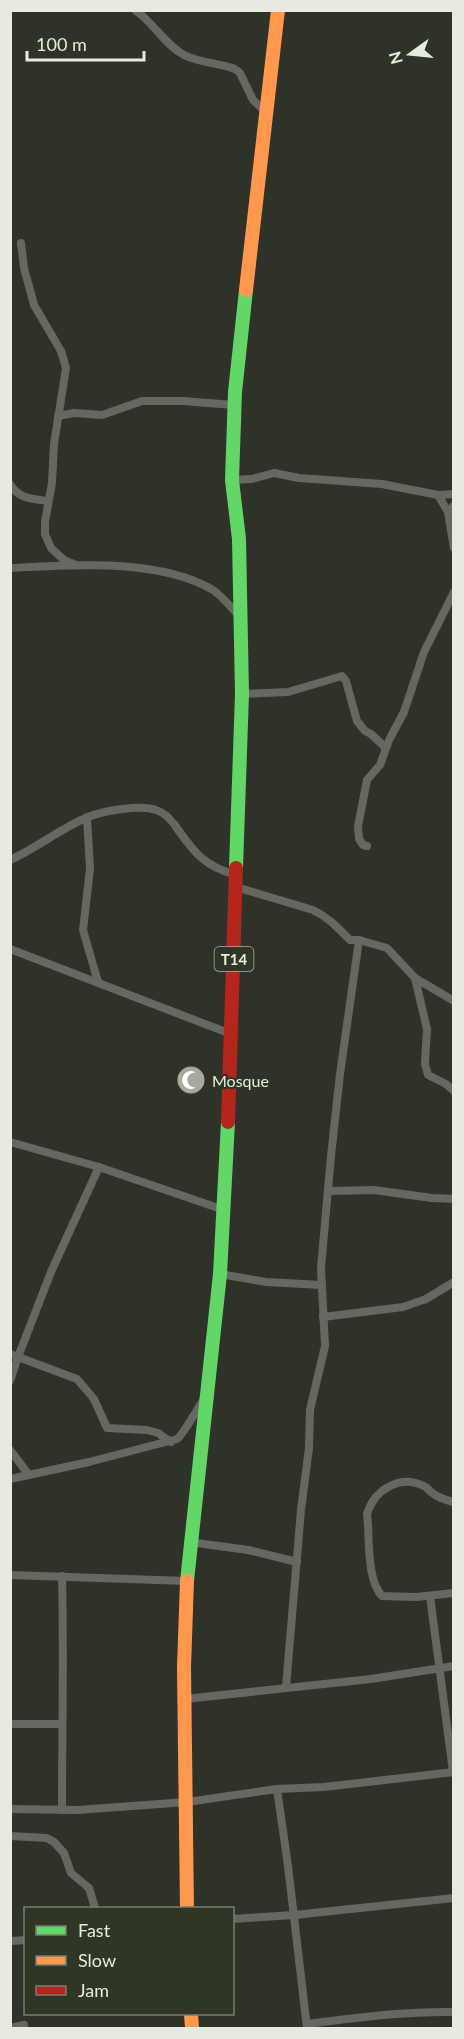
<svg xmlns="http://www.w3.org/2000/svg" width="464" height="2039" viewBox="0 0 464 2039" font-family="Lato,sans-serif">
<rect width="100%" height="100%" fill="#2f3229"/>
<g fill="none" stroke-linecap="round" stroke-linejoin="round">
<!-- street -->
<g stroke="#656860" stroke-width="8">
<path d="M135,10C154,23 164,44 184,55C200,63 219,63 235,69L240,73L253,100L265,111"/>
<path d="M21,243L24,268L34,305L61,351L66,368L54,444L52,483L45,522V534L51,548L64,560L76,565"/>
<path d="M58,416L74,413L102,415L142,401H183L234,405"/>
<path d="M232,480L252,479L274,473L299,478L382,484L438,495L448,512L454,548"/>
<path d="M10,484C18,499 33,499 48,501"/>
<path d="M438,495L454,494"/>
<path d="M448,512L454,505"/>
<path d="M10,568C71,565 159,558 213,590C223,597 231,607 239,616"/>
<path d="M242,694L288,692L342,676L346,681L357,721L365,731L371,734L386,748"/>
<path d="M87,817L90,869L83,930L98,982"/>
<path d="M367,846L363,845L359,839L358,826L367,780L380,765L389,740L404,712L424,652L454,592"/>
<path d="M10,860C37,848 61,828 88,817C103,811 141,804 156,810C163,812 170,819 174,824C193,851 203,866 236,875"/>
<path d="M236,887L313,910C329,918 337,927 350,940H359L387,948L415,978L454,1001"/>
<path d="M10,949L231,1034"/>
<path d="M415,978L427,1029L425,1064L428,1075L446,1084L454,1091"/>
<path d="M10,1142L99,1167L224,1210"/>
<path d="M329,1191L374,1190L432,1198L454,1199"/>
<path d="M220,1274L266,1282L321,1285"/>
<path d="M323,1317L403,1307L426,1299L454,1282"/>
<path d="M10,1354L77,1379L94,1399L107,1428L147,1430L158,1433L171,1442"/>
<path d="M10,1381L18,1357L51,1272L99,1167"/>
<path d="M10,1450L29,1475"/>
<path d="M10,1479L89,1462L177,1439C183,1435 198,1408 204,1399"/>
<path d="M454,1502C446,1500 438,1498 431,1492C428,1490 428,1488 424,1486C400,1474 374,1490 367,1514C370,1537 366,1579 382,1596L416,1597L454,1593"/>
<path d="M189,1542L248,1550L297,1562"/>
<path d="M10,1575L187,1581"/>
<path d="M62,1576C64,1654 62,1732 62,1810"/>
<path d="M430,1596L453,1772"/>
<path d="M286,1687L301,1510L309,1448L310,1410L325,1346L321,1268L331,1156L340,1074L359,940"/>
<path d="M185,1699L371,1679L454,1666"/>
<path d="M10,1724H61"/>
<path d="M277,1789L288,1866L307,2028"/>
<path d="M10,1809L77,1810L187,1802L277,1789L324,1787L454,1772"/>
<path d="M10,1836L47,1838L54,1842L64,1853L71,1873L89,1888L95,1908"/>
<path d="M232,1919L294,1915L454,1898"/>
<path d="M10,1941L26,1940"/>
<path d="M307,2024C356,2018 404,2011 454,2012"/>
<path d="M10,2028L24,2025"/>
</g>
<!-- fast -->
<g stroke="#63d668" stroke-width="14">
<path d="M236,868L242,694L239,539L232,480L235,392L246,290"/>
<path d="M187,1581L220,1274L228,1122"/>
</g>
<!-- slow -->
<g stroke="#ff974d" stroke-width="14">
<path d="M246,290L278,10"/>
<path d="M187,1908L184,1667L187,1581"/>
<path d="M191,2014L192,2028"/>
</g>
<!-- jam -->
<path stroke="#b3261e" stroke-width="14" d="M228,1122L236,868"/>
</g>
<!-- icons -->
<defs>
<g id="mosque-disc" transform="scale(1.5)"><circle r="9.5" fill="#a6aa9f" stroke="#303625"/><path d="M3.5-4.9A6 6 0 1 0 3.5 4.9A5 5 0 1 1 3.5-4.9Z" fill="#fff"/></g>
</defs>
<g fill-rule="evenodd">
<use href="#mosque-disc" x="191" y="1080"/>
</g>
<g text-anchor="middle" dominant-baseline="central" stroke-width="4.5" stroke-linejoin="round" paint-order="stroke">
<!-- shield labels -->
<rect fill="#303625" stroke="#afb4a7" stroke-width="1.5" x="214.5" y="947" width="39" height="24" rx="4.5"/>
<g font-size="15" font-weight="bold" fill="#e6eadf">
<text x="234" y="959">T14</text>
</g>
<!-- poi labels -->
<g font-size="16" fill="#e6eadf" stroke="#303625" text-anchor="start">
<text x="212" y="1080">Mosque</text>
</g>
</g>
<!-- border -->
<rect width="464" height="2039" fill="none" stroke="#e6eadf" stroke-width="24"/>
<!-- legend -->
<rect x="24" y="1907" width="210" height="108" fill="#303625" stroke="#797e6f" stroke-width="1.5"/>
<rect x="36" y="1926" width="30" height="9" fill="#63d668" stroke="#797e6f" stroke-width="1.5"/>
<text x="78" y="1937" font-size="18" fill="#e6eadf">Fast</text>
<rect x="36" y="1956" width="30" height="9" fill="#ff974d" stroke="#797e6f" stroke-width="1.5"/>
<text x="78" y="1967" font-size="18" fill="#e6eadf">Slow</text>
<rect x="36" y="1986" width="30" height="9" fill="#b3261e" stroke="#797e6f" stroke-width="1.5"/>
<text x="78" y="1997" font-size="18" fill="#e6eadf">Jam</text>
<!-- north arrow -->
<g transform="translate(410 54) rotate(255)" stroke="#303625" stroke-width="4.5" paint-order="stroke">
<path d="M0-4.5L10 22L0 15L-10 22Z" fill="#e6eadf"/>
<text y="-9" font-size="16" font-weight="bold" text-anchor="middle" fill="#e6eadf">N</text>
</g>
<!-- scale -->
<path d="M27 51v9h117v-9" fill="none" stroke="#e6eadf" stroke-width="3"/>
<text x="36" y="51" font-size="18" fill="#e6eadf" stroke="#303625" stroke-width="4.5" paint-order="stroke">100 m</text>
</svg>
